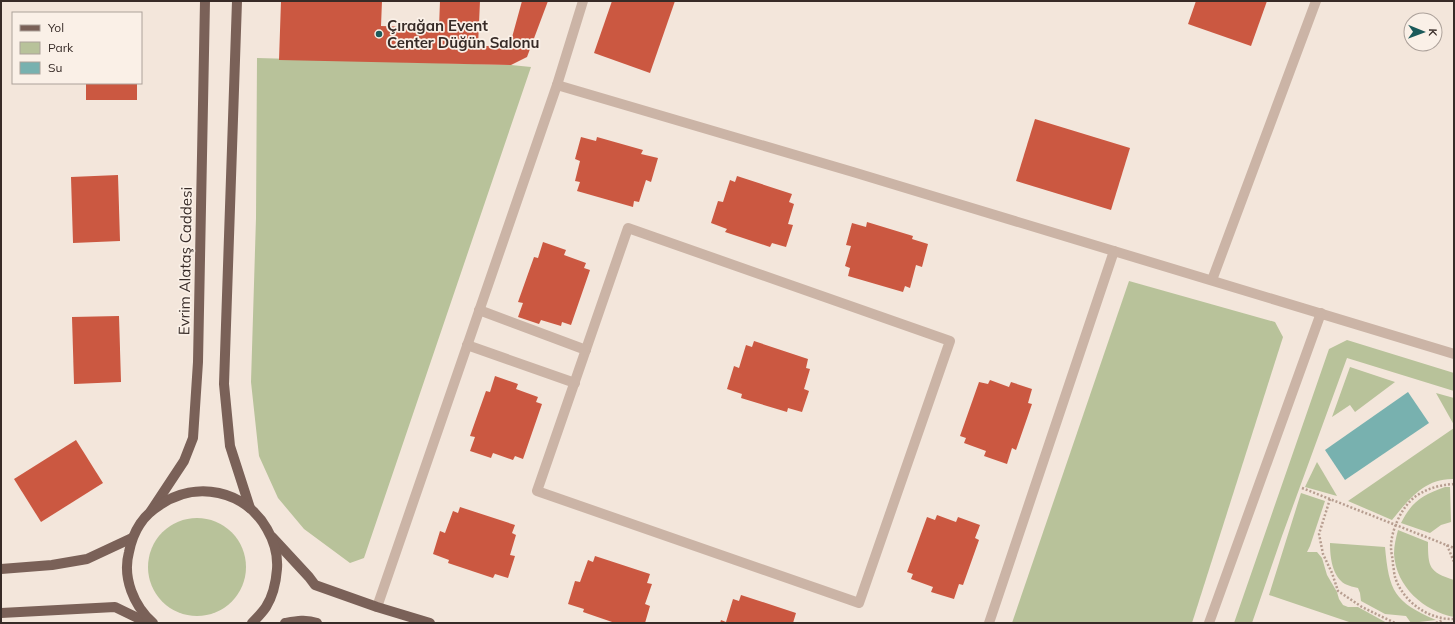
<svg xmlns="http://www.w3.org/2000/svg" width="1455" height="624" viewBox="0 0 1455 624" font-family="Mulish,sans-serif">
<rect width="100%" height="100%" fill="#f3e6db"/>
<!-- green -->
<g fill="#b8c29a">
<path d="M257,58L511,65L531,67L364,558L350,563L304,529L278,498L259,456L251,382L256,218Z"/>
<path d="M1129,281L1275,322L1283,337L1192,623H1012Z"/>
<path d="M1347,340L1454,373V391L1347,358L1282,536L1252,623H1234L1329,349Z"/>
<path d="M1350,367L1395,382L1355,412L1350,405L1332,417Z"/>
<path d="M1436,393L1454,398V425Z"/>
<path d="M1454,428V479C1425,478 1409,499 1392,520L1348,501Z"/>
<path d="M1317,462L1337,496L1305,487Z"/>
<path d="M1445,487H1450L1451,522L1441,525L1430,533L1401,523C1412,501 1423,495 1445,487Z"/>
<path d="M1301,493L1325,501L1310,546L1307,552H1317L1322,558L1327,575L1337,592L1339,599L1343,605L1348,607H1358L1387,623H1352L1269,595Z"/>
<circle cx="197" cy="567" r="49"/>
<path d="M1398,530L1428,542C1428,567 1429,572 1454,580V617C1424,611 1396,587 1394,554C1394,545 1396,538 1398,530Z"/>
<path d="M1330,543L1385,547C1389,591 1394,602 1436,620L1411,623L1406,616L1385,614L1361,601L1360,593L1358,588C1354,587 1349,586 1345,584C1332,576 1330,557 1330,543Z"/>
</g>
<!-- water -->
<path fill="#78b1af" d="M1408,392L1429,423L1345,480L1325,450Z"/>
<!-- building -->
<g fill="#cb5841">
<path d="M281,1H382L381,26L439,28L440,1H480L478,46H505L511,41L522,1H548L527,57L511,65L279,60Z"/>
<path d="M612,1H675L650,73L594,53Z"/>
<path d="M1196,1H1267L1251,46L1188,24Z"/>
<rect x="86" y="83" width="51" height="17"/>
<path d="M1035,119L1130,148L1111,210L1016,181Z"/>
<path d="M581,137L596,141L597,137L643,150L641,154L658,158L651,182L646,180L639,202L634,201L633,207L577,191L580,182L575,181L580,161L575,159Z"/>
<path d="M118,175L120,241L73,243L71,177Z"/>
<path d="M737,176L792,194L789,202L794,204L788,224L793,225L786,247L772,243L770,247L725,232L727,229L711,223L718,201L723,202L730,180L735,182Z"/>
<path d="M867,222L913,236L912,239L928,244L922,267L916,265L910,288L905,286L903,292L848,276L850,268L845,266L851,246L846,245L852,223L866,227Z"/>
<path d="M543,242L566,250L564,255L586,263L584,268L590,270L571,325L562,322L561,326L541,320L539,324L518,317L523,303L518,302L534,257L538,258Z"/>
<path d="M119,316L121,382L74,384L72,317Z"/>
<path d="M754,341L808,359L806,368L810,369L804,389L809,391L802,412L788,408L787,412L741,398L742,394L727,389L734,366L739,368L746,345L752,347Z"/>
<path d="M495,376L518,384L516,389L538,397L536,402L542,404L523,459L515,456L513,460L493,453L491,458L470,451L475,437L470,436L486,391L490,392Z"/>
<path d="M990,380L1009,387L1011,382L1032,389L1028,403L1032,404L1016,450L1012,448L1007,464L984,456L986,451L964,443L966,438L960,436L979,382L988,384Z"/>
<path d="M76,440L103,483L41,522L14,479Z"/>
<path d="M460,507L515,525L512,533L516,535L510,555L515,556L508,578L495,574L493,578L448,563L449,560L433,554L440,531L445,533L453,511L458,513Z"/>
<path d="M937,515L956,522L958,517L980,525L975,538L979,540L963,585L959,584L954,599L931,592L933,587L911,579L913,574L907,572L927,517L935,520Z"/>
<path d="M595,556L650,574L647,583L652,584L645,604L650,606L645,623H615L583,612L584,609L568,604L575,581L580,582L588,560L593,562Z"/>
<path d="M741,595L796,613L793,623H720L721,620L726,622L733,599L739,601Z"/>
</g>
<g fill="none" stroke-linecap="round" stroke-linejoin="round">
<!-- path -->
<g stroke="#b79e90" stroke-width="2.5" stroke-dasharray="2 2" stroke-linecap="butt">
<path d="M1454,484C1440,485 1428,488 1416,496C1402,506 1391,530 1391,547C1391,553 1393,559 1393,565C1394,569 1394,574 1395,577C1403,602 1429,620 1454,619"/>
<path d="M1302,488L1454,548"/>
<path d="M1330,499L1319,534L1323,554L1332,573L1338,591L1362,607L1395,623"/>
<path d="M1447,545L1454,562"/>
<path d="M1436,623L1443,620"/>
</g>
<!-- minor -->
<g stroke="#cbb4a6" stroke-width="10">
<path d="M557,85L853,172L1454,354"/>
<path d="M628,228L950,341L859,603L537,491Z"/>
<path d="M1212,280L1316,1"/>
<path d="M479,310L586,350"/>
<path d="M467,345L575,383"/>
<path d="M377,607L557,85L583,1"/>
<path d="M989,623L1114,251"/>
<path d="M1209,623L1321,313"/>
</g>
<!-- major -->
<g stroke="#7a6158" stroke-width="10">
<path d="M237,1L224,384L230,446L250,508"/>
<path d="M151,511L184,461L193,438L198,362L205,1"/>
<path d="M272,537L309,577L315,585L377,607L430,623"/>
<path d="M1,569L52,565L87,559L132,538"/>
<path d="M1,613L115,607L148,623"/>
<path d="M153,623C134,606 122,578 129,552C131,542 134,533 140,524C145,516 152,510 160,505C196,480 245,490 267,529C274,541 278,555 277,569C276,582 273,596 266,607C262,613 257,618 252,623"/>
<path d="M285,623C296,621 306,619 317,623"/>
</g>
</g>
<!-- markers -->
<circle fill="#1b5a5a" stroke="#faf0e7" stroke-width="1.5" cx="379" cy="34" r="4"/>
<g text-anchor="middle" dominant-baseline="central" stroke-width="3.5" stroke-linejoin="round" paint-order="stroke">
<!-- poi labels -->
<g font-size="15" font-weight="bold" fill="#372b27" stroke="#faf0e7" text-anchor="start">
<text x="387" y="25">Çırağan Event<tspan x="387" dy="17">Center Düğün Salonu</tspan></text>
</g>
<!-- street labels -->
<g font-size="15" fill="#372b27" stroke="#faf0e7">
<text transform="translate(185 261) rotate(-89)">Evrim Alataş Caddesi</text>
</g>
</g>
<!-- border -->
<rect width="1455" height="624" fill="none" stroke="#372b27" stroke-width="4"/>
<!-- legend -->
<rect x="12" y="12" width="130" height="72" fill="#faf0e7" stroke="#aca19a"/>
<rect x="20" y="25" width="20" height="6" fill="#7a6158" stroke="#aca19a"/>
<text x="48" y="32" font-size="12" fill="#372b27">Yol</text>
<rect x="20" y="42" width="20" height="12" fill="#b8c29a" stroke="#aca19a"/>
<text x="48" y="52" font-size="12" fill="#372b27">Park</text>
<rect x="20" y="62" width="20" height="12" fill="#78b1af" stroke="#aca19a"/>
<text x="48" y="72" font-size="12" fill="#372b27">Su</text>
<!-- north arrow -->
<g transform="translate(1423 32) rotate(91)"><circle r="19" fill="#faf0e7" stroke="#aca19a"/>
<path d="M0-3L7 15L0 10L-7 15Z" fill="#1b5a5a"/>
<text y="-6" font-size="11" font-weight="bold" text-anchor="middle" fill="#372b27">K</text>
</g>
</svg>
